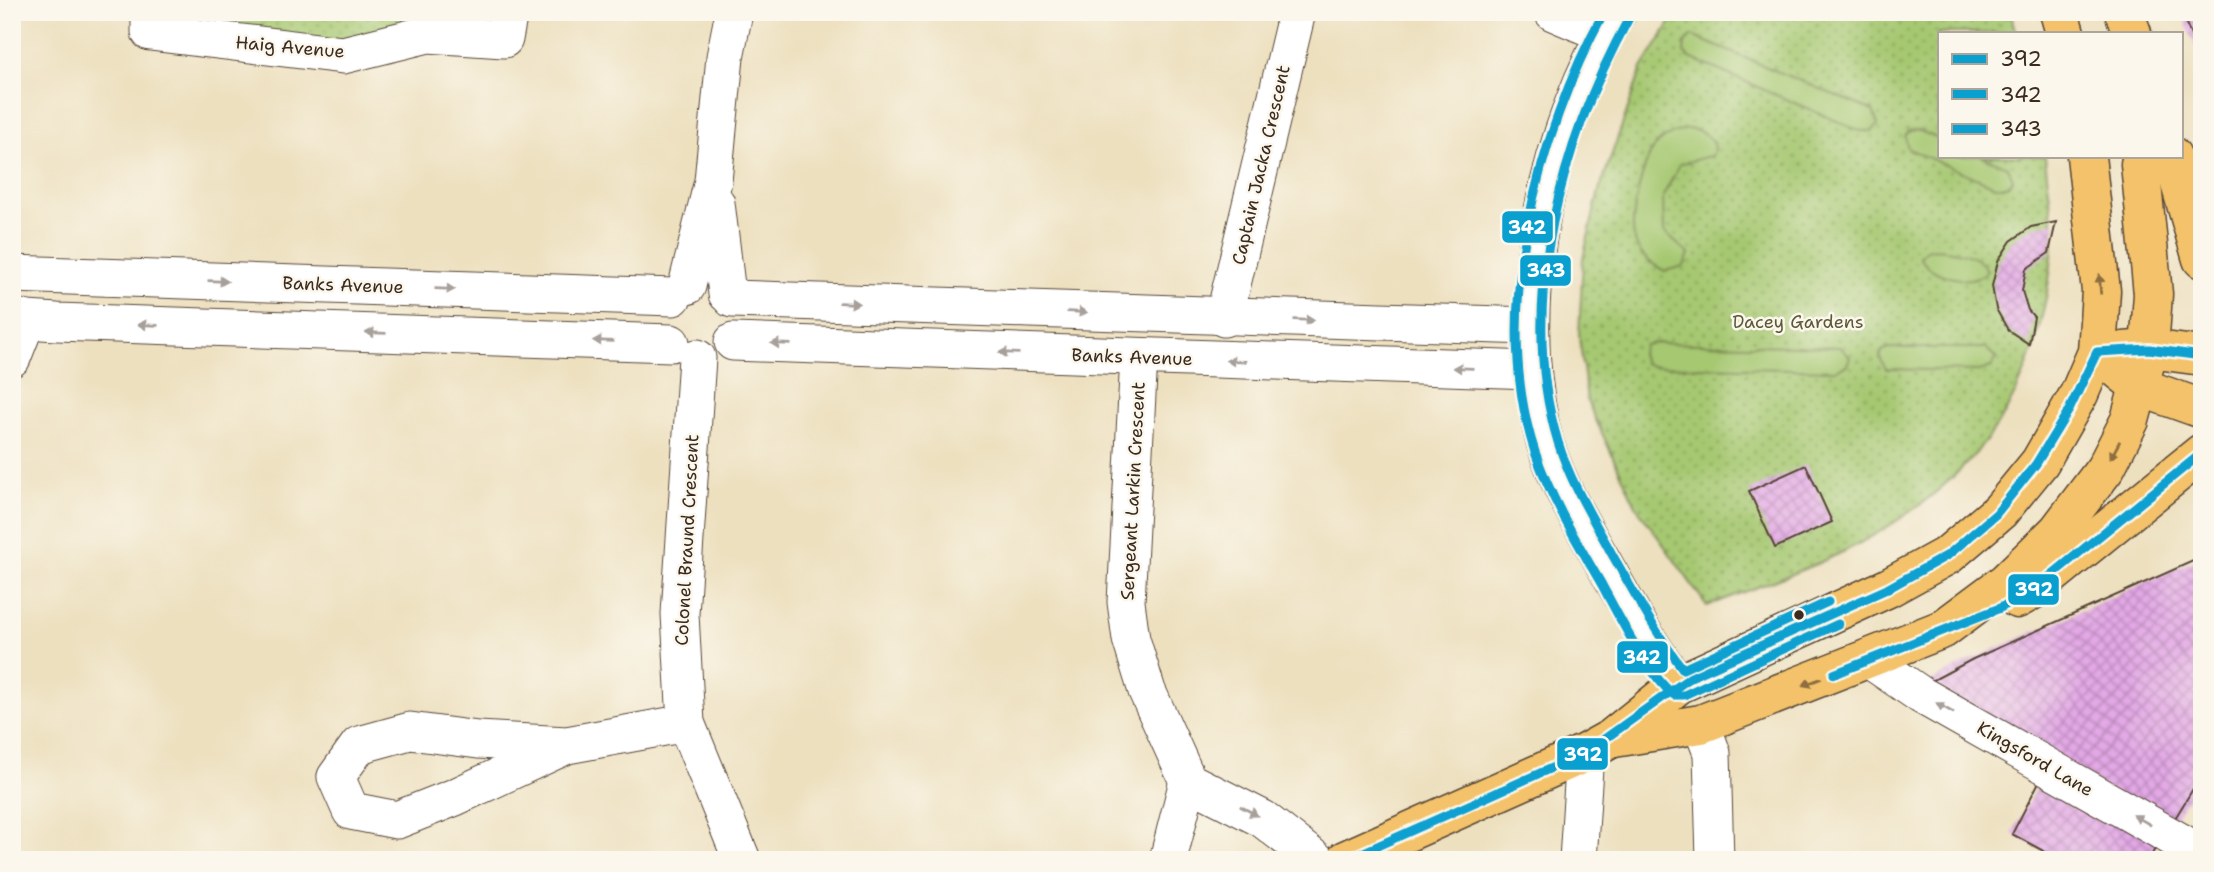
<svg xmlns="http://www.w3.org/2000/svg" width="2214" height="872" viewBox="0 0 2214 872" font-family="'Shantell Sans',sans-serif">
<defs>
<pattern id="grass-dots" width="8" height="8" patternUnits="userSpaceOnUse" patternTransform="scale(1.75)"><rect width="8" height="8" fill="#a6c871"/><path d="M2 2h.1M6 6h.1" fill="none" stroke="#88a35c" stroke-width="1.8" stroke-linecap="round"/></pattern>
<pattern id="building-cross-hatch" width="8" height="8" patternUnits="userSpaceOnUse" patternTransform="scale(1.75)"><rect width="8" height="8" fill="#e3a8e6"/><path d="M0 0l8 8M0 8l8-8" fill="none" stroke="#b989ba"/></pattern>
</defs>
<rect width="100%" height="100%" fill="#fbf7ec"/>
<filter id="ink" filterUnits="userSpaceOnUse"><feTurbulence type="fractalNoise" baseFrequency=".0143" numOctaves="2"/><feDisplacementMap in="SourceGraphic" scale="14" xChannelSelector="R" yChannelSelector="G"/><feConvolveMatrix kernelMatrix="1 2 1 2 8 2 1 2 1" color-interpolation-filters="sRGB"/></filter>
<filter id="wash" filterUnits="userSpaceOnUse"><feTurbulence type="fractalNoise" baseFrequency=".00686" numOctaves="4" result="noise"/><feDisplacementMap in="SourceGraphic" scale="28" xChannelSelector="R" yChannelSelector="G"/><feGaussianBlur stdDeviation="1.57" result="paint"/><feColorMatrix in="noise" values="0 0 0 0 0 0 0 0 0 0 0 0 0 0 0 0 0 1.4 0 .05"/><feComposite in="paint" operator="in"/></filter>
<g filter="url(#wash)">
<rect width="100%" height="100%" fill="#ede0bf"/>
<!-- grass -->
<g fill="url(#grass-dots)" stroke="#707948" stroke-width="2">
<path d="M150,12H509L504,39L343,55Z"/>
<path d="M1677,12H2010L2016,33H1939V156H2045C2048,188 2055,224 2052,257C2037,395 1982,476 1860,543C1812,569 1758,586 1707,606L1636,506L1587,401L1579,334L1583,258L1599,191L1642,68Z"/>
</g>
<!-- garden -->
<g fill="#a6c871" stroke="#707948" stroke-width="2">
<path d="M1692,36L1873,111L1878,125L1872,131H1860L1690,58L1684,53L1685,43Z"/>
<path d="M1687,129C1702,130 1718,138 1713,155L1680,164L1663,196L1664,232L1689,254L1684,266L1665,271C1651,264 1640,256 1635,241C1628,220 1643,159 1658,143C1666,135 1677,131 1687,129Z"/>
<path d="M1917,130L1939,139V156H1981L2008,167L2013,180L2007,186H1995L1908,149L1905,136L1910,131Z"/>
<path d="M1927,249C1945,249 1979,252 1987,271C1972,288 1929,276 1920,257Z"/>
<path d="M1654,343L1840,347L1850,357L1847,365L1835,370L1651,366L1644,363L1641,354L1644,345Z"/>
<path d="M1888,348H1986L1996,358L1993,366L1981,371L1886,369L1880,358L1882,351Z"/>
</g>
<g id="blocks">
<!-- building -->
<g fill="url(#building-cross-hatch)">
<path d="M2181,12H2202V61Z"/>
<path d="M2056,222L2049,253L2026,269L2022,291L2028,310L2034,317L2029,344L2008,330L1996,309L1992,286L1998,261L2011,241L2031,227Z"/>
<path d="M1806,465L1832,522L1775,548L1749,491Z"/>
<path d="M2202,557V774L2171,825L1924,685L1973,659Z"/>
<path d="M2041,778L2159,841L2149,860H2060L2012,834Z"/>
</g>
</g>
</g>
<g filter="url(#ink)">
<use href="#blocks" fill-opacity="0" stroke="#564536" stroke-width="2"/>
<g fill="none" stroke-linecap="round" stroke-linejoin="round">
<!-- minor casing -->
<g stroke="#564536" stroke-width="39">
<g id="minor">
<path d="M150,12V32L343,55L428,34L504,39L509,12"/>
<path d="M1553,12L1605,34"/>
<path d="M1618,12C1548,126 1512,295 1541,427C1552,478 1583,526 1608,571C1630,610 1651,649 1679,684"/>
<path d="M716,203L727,294"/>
<path d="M12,274L673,297"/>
<path d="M687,286L713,181L725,57L734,12"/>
<path d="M732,299L1530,326"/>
<path d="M12,316L27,320L57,322L671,343"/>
<path d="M1224,318L1297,12"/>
<path d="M733,342L1532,370"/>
<path d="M1139,357L1126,602L1131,639L1147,691L1188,781L1263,819L1316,860"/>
<path d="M12,358L27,320"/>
<path d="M697,358L680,614L686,723L742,860"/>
<path d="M1870,660L1921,695L2202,854"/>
<path d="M1701,724L1712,753L1715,860"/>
<path d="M567,745L478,740L410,731L359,745L336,777L351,811L397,820L455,797L567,745L686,723"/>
<path d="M1168,860L1188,781"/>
<path d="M1578,860L1585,753"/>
</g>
</g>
<!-- major casing -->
<g stroke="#564536" stroke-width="41">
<g id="major">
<path d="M2059,12L2065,33"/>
<path d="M2124,12L2132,33"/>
<path d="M2172,156L2202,259"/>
<path d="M2123,351L2149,349L2202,356"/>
<path d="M2120,371L2140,387L2202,409"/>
<path d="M2017,599L2033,590L2202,453"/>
<path d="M1614,738L1701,724L1943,629L2006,582L2058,531L2105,469L2130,420L2149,349L2153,294L2140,164L2142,156"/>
<path d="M1345,860L1585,753L1612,738L1679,684L1888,588L1948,555L2000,511L2040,462L2079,394L2097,352L2101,291L2086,156"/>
</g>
</g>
<!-- minor -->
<use href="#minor" stroke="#fff" stroke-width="37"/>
<!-- major -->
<use href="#major" stroke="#f3c26a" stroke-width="38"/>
<!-- bus-1 casing -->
<g stroke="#fbf7ec" stroke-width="14">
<g id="bus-1">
<path d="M1834,674L2000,608L2033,590L2202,453"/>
<path d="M1346,860L1585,753L1691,677L1887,589L1948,555L1996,514L2036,464L2069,410L2097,352L2149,349L2202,356"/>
</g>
</g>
<!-- bus-2 casing -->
<g stroke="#fbf7ec" stroke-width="14">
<path id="bus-2" d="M1604,12C1537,135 1490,314 1535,452C1551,499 1577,542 1602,585C1618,615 1648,675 1674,695H1684L1838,624"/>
</g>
<!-- bus-3 casing -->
<g stroke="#fbf7ec" stroke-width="14">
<path id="bus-3" d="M1629,18C1562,140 1516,303 1558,442C1570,482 1593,519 1613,556C1635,594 1656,634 1683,669L1828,602"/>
</g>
<!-- bus-1 -->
<use href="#bus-1" stroke="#09a0d0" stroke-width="9"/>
<!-- bus-2 -->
<use href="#bus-2" stroke="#09a0d0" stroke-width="9"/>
<!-- bus-3 -->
<use href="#bus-3" stroke="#09a0d0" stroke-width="9"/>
</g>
<!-- one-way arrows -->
<defs><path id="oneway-solid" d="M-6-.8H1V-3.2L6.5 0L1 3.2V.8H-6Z" transform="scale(1.75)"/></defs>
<g fill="#a79f9a">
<use href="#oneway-solid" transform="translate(218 281) rotate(2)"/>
<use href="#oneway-solid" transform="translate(445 289) rotate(2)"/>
<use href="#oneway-solid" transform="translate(849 303) rotate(2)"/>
<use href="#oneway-solid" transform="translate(1077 312) rotate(2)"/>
<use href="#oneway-solid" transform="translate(1304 320) rotate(2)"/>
<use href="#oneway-solid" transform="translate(148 325) rotate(-178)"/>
<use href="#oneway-solid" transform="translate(376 333) rotate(-178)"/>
<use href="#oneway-solid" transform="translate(603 341) rotate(-178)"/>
<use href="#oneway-solid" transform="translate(781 344) rotate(-178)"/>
<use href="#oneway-solid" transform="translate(1009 353) rotate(-178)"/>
<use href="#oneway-solid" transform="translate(1236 361) rotate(-178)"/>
<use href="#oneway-solid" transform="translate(1463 368) rotate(-178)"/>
<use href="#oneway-solid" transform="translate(1945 708) rotate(-150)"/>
<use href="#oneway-solid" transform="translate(1249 811) rotate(29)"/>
<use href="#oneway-solid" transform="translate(2142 820) rotate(-150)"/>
</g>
<g fill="#8e6e40">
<use href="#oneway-solid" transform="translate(2100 284) rotate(-94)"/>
<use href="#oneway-solid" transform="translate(2115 450) rotate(118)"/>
<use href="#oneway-solid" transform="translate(1812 682) rotate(159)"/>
</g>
</g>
<!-- markers -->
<circle fill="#3b2a1e" stroke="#fbf7ec" stroke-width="2.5" cx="1799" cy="615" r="6"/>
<g text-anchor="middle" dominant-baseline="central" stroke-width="5" stroke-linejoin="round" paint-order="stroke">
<!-- street labels -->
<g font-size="18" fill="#3b2a1e" stroke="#fbf7ec">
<text transform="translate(290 47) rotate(5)">Haig Avenue</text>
<text transform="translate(1261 165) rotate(-77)">Captain Jacka Crescent</text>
<text transform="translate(343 285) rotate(2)">Banks Avenue</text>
<text transform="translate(1132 357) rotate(2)">Banks Avenue</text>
<text transform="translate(1133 491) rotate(-87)">Sergeant Larkin Crescent</text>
<text transform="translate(687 540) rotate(-87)">Colonel Braund Crescent</text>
<text transform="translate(2035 759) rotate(30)">Kingsford Lane</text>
</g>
<!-- park labels -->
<g font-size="18" fill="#5b5937" stroke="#fbf7ec">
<text x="1798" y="322">Dacey Gardens</text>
</g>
</g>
<g stroke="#fbf7ec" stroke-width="2.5">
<rect x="1501" y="210" width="53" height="34" rx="7" fill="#09a0d0"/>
<rect x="1519" y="254" width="53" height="33" rx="7" fill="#09a0d0"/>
<rect x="2007" y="573" width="53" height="33" rx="7" fill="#09a0d0"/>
<rect x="1616" y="640" width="53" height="34" rx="7" fill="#09a0d0"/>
<rect x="1556" y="737" width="53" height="34" rx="7" fill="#09a0d0"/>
</g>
<g font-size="19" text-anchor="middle" font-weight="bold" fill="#fff">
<text x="1527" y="234">342</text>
<text x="1546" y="277">343</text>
<text x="2034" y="596">392</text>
<text x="1642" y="664">342</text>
<text x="1583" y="761">392</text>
</g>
<!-- margin -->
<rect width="2214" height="872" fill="none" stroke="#fbf7ec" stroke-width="42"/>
<!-- legend -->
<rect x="1938" y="32" width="245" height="126" fill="#fbf7ec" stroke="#aea59a" stroke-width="2"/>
<rect x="1952" y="54" width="35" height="10" fill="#09a0d0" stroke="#aea59a" stroke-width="2"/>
<text x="2000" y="66" font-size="21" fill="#3b2a1e">392</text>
<rect x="1952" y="89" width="35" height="10" fill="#09a0d0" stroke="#aea59a" stroke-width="2"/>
<text x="2000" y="102" font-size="21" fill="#3b2a1e">342</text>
<rect x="1952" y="124" width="35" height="10" fill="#09a0d0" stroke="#aea59a" stroke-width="2"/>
<text x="2000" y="136" font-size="21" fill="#3b2a1e">343</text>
</svg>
